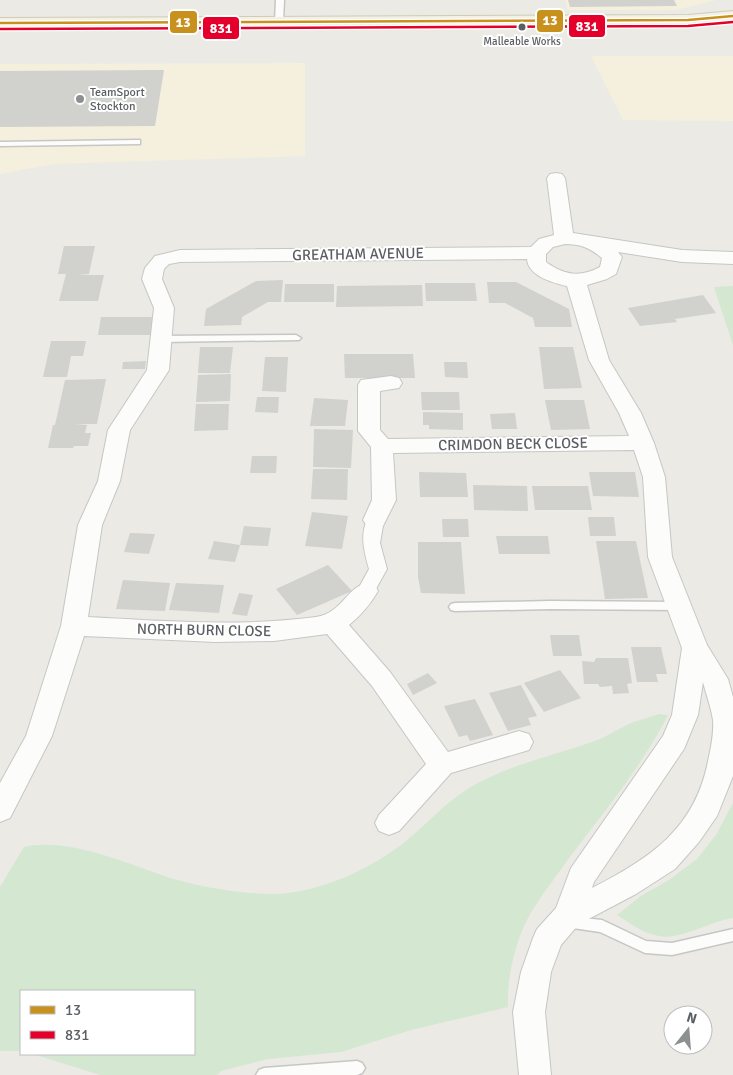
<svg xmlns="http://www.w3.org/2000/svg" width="733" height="1075" viewBox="0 0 733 1075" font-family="Signika,sans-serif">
<rect width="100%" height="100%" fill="#ebeae5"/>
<!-- commercial -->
<g fill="#f5f0de">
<path d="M565,0H716L676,10H568Z"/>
<path d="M591,56H733V121L623,120Z"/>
<path d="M305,63V156L54,164L0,174V64Z"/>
</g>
<!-- green -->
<g fill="#d3e7d1">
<path d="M733,286V345L714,287Z"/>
<path d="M659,714L668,715C641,768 602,814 566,862C551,884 529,910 520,936C512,958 507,983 508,1007L411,1030L341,1052L268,1059L221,1071L217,1075H100L33,1054H194V991H21V1051H0V887L24,847C69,837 128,864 170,878C200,887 247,895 278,894C323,891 371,869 406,841C426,825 444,804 466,790C507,764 556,756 600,739C609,735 618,729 627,725C637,720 648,718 659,714Z"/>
<path d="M733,803V918C711,921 678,941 659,936C643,933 631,924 617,915L641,896L669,880L697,859L716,835Z"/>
</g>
<!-- building -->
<g fill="#d1d1ce">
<path d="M568,0H674L677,6L570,7Z"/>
<path d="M164,70L155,126L0,127V71Z"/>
<path d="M64,246H95L89,274L78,275H104L98,301H59L66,274H58Z"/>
<path d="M283,280L281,302H268L242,317L241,325L204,326L206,309L256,281Z"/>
<path d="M487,282H516L569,309L572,327H535L533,318L505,303H489Z"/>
<path d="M425,283H475L477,301H426Z"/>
<path d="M285,284H334V302H284Z"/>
<path d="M422,285L423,306L336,307L337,286Z"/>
<path d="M703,295L716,313L675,319L677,322L640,326L628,308Z"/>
<path d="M101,317H154L151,335H98Z"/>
<path d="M51,341H86L83,356H71L67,377H43Z"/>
<path d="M200,347H233L230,373H198Z"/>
<path d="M539,347H573L582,388L544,389Z"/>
<path d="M344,354H413L415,378H345Z"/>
<path d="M265,357H288L286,392L262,391Z"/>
<path d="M146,361L145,369H122L123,362Z"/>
<path d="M444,362H467L468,378L445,377Z"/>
<path d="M231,374L230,401L196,402L198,375Z"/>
<path d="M106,379L97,424H75L87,425L85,433H91L88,446H74L73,448H48L53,425H55L65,380Z"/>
<path d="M421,392H459L460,410H422Z"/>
<path d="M257,397H279L278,413L255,412Z"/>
<path d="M314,398L348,400L345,426H310Z"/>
<path d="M545,400H584L590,429L551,430Z"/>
<path d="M196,404H229L228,430L194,431Z"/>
<path d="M423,412L463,413V430L429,429V425H423Z"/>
<path d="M515,413L517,429H492L490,414Z"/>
<path d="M314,429L353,430L351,468L313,467Z"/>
<path d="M252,456H277L276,473H250Z"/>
<path d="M313,469H348L347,500L311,499Z"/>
<path d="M419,472L466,473L468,497H420Z"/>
<path d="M589,472H635L639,497L593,496Z"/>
<path d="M473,485L527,486L528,511L474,510Z"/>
<path d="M532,486H588L592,510H535Z"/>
<path d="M312,512L348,516L342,549L305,546Z"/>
<path d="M588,517H614L616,536H590Z"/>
<path d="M442,519H468L469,537H443Z"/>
<path d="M244,526L271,528L268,546L240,545Z"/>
<path d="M130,533L155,534L149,554L124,552Z"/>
<path d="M496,536H548L550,554H499Z"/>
<path d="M214,541L240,545L235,562L208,559Z"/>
<path d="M596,541H636L648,598L605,599Z"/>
<path d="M418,542H461L465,594L421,593L418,577Z"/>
<path d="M328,565L352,591L297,615L276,589Z"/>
<path d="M123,580L170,583L165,611L116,609Z"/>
<path d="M176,583L224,585L219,613L169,610Z"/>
<path d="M239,593L253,595L247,616L232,614Z"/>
<path d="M550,635H579L582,656H553Z"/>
<path d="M631,647H661L667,674H656L658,682H637Z"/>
<path d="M596,658H628L632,683L627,684L629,693L613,694L612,686L600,687L598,684H584L582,661L594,662Z"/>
<path d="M560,670L581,698L544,712L524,683Z"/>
<path d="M428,673L437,683L413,695L407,684Z"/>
<path d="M521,685L537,716L528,718L531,725L508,731L489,693Z"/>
<path d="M475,699L493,735L470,741L467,735L459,737L444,706Z"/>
</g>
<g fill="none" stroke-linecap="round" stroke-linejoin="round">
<!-- service casing -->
<g stroke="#c6c6c6" stroke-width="3">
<g id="service">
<path d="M276,0H284L283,21L279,23L275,21Z"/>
<path d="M137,140H140V144L0,146V142Z"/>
<path d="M296,335L301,338L299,340L161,342L156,339L161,336Z"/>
<path d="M550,601L679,602L683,603L685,606L683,609L679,610L550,609L455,611L451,610L449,607L451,604L455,603Z"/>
<path d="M564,916L602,920L646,941L672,943L733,929V941L672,955L645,953L600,932L559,926L557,922L559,918Z"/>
<path d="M357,1061L362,1063L365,1068L362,1073L357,1075H256L259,1070L264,1068Z"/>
</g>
</g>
<!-- pedestrian casing -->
<g stroke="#c6c6c6" stroke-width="2">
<path id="pedestrian" d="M375,514L381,516L384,520L380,543L387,569L372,596L366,598L360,596L357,591L369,569C364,551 359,533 369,516Z"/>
</g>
<!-- minor casing -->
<g stroke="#c6c6c6" stroke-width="2">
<path id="minor" d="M556,173L562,174L565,178L573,233L682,250L733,252V264L682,262L618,252L622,257L616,274L607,279L587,285L609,360L641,413L654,443L665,477L672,557L707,645L728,679L733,697V776L717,816L699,842L675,869L636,894L579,924L561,945L551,972L545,1012L551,1075H519L513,1012L521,972L533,938L537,929L556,908L571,868L663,736L672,715L682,648L648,557L643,477L634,450L393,453L396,500L383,526L375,528L367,526L363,520L372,500L371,447L358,431V385L361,380L391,376L399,378L402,383L399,388L380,391V430L388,439L629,436L619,413L589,360L567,286C553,283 528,276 527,259L180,262L169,264L164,269L162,279L174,308L169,370L130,430L120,481L102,525L88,617C165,621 240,627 316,617C346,613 349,577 375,585L378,591C370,605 361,615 349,625L390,672L448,752L519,731L529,734L533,742L529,750L451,773L399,831L389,835L379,831L375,823L379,815L426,764L372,686L327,634L274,641L215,642L84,636L52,736L10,818L0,822V783L26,736L61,626L78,525L98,481L108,430L147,370L154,308L142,279L145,268L155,256L180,250L531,247L539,239L554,235L547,178L550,174ZM565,244C581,244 590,248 602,258L600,267C580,278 564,275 546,262V254L553,247ZM703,682C706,694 711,707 713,720C714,733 711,748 708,761C695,829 649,859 592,888L594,882L684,749L698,715Z"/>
</g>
<!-- primary casing -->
<g stroke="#d2cbb4" stroke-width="2">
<path id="primary" d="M733,11V21L688,25L0,28V18L688,15Z"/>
</g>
<!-- service -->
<use href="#service" fill="#fcfcfb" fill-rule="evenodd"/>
<!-- pedestrian -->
<use href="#pedestrian" fill="#fcfcfb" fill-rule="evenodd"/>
<!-- minor -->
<use href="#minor" fill="#fcfcfb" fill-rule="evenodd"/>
<!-- primary -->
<use href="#primary" fill="#f2f0e7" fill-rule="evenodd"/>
<!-- bus-1 casing -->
<g stroke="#fff" stroke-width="5">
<path id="bus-1" d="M0,23L688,20L733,16"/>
</g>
<!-- bus-2 casing -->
<g stroke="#fff" stroke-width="5">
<path id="bus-2" d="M0,29L688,26L733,22"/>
</g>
<!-- bus-1 -->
<use href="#bus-1" stroke="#c8911e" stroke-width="2.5"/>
<!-- bus-2 -->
<use href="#bus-2" stroke="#e4002b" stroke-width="2.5"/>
</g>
<!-- markers -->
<circle fill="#5b5f63" stroke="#fff" stroke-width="2" cx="522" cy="27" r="4.5"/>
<circle fill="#8d9090" stroke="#fff" stroke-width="2" cx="80" cy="99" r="5"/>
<g text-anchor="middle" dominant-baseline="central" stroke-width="4" stroke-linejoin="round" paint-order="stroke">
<!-- far-bus labels -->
<g font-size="11" fill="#5b5f63" stroke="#fff">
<text x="522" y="41">Malleable Works</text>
</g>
<!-- far-poi labels -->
<g font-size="12" fill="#5b5f63" stroke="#fff" text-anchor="start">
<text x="90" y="92">TeamSport<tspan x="90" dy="14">Stockton</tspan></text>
</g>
<!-- street labels -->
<g font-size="15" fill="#5b5f63" stroke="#fff">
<text transform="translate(358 254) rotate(-1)">GREATHAM AVENUE</text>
<text transform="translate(513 444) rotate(-1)">CRIMDON BECK CLOSE</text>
<text transform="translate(204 630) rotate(1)">NORTH BURN CLOSE</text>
</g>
</g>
<g stroke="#fff" stroke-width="2">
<rect x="536" y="9" width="28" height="24" rx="5" fill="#c8911e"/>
<rect x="169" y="10" width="29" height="24" rx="5" fill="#c8911e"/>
<rect x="568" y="14" width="38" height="24" rx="5" fill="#e4002b"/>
<rect x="202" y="16" width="38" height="24" rx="5" fill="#e4002b"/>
</g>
<g font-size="14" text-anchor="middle" font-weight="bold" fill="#fff">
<text x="550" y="25">13</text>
<text x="183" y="27">13</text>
<text x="587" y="31">831</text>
<text x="221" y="33">831</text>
</g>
<!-- legend -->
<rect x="20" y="990" width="175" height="65" fill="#ffffff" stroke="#bdbfc1"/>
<rect x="30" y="1006" width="25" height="8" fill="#c8911e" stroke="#bdbfc1"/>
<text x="65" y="1015" font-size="15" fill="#5b5f63">13</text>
<rect x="30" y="1031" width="25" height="8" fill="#e4002b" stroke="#bdbfc1"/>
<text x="65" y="1040" font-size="15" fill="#5b5f63">831</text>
<!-- north arrow -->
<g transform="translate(688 1030) rotate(17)"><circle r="24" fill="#ffffff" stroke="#bdbfc1"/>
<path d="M0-4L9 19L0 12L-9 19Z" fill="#8d9090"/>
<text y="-8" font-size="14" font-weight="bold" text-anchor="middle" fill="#5b5f63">N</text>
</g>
</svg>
